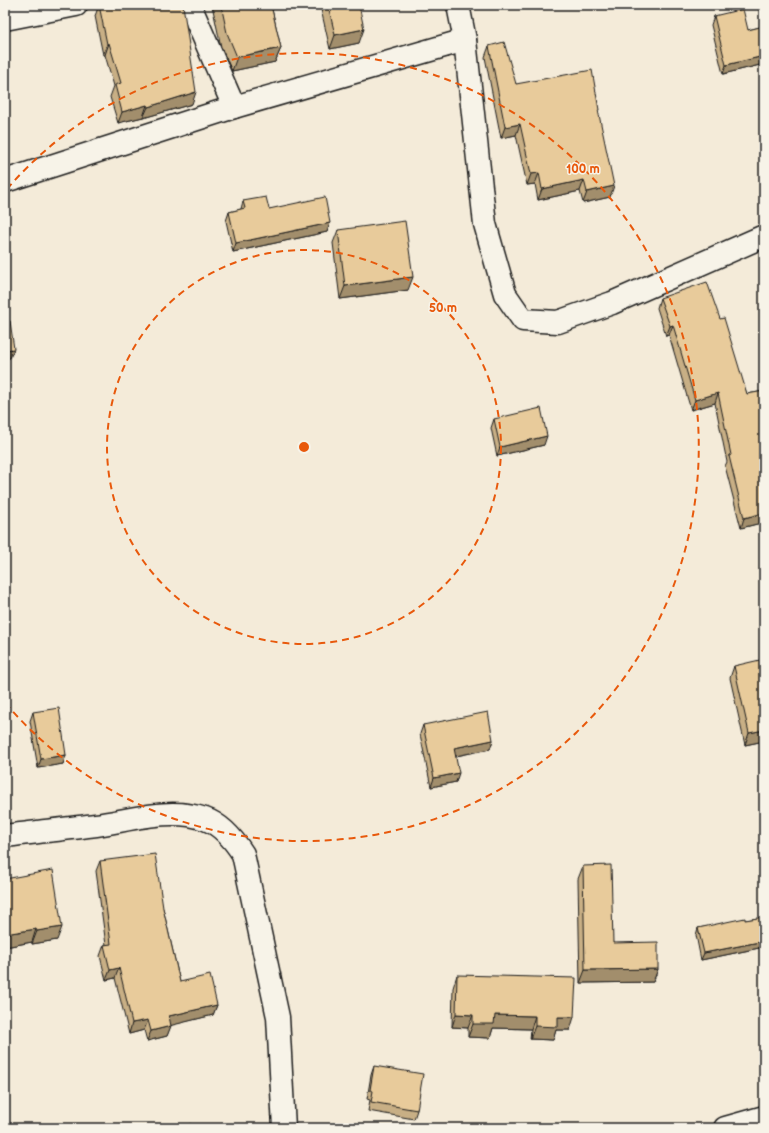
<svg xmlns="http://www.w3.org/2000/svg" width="769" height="1133" viewBox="0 0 769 1133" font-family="'Balsamiq Sans',sans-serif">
<rect width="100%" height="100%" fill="#f4ebd9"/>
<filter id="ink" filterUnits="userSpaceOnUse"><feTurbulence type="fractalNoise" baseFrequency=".025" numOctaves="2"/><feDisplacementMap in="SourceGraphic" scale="8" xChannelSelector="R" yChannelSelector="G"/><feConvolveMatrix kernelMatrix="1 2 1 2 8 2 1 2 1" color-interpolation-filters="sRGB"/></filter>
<g filter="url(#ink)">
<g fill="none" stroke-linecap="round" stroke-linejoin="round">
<!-- minor casing -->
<g stroke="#1c1c1c" stroke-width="25">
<g id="minor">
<path d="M186,5L192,10L234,107"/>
<path d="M458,5L465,40L485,224L505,294L523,320L558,322L612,303L764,236"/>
<path d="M5,19L76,5"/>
<path d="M5,181L234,107L465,40"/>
<path d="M5,836C35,832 66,829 96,825C131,820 170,807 205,819C222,825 234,840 243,854L278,1017L284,1128"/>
<path d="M725,1128L764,1117"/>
</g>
</g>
<!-- minor -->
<use href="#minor" stroke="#f7f3e8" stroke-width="22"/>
</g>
<!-- wall -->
<g fill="#c8af85" stroke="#1c1c1c">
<path d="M99,5L192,104L143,118V117L118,123L110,97L114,86L105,55H103L95,16Z"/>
<path d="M212,5H271L281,48L275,62L232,71L221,47Z"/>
<path d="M320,5H359V43L330,49Z"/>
<path d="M714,16L748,30L764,26V64L723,74L711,25Z"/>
<path d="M489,46L516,84L598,113L610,197L583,203L580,191L538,200L535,184L527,185L516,135L501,138L485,57Z"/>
<path d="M243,201L269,209L330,223L327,232L233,252L226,221L229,212L241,209Z"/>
<path d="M338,230L408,290L340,299L333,243Z"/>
<path d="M660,298L720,319L747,394L764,391V529H763L761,523L741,528L725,466L727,462L715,403L691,410L669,335L666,336L657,308Z"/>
<path d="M494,419L544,445L497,456L491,428Z"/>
<path d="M734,666L764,741L745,745L730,678Z"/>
<path d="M33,712L66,755L63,764L38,768L30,721Z"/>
<path d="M423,725L493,740L490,749L456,756V782L431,787L420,734Z"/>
<path d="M100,861L163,908L180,982L217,1005L213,1015L171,1025L167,1036L147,1041L144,1030L129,1034L115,978L106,980L100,956L104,945H106L96,871Z"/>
<path d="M583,866L613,943L658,969L653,982L580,983L578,879Z"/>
<path d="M5,879L57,940L32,944V942L5,947Z"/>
<path d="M764,917V947L701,960L696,935L698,928Z"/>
<path d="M457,975L570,1030H556L553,1040L530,1039L531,1029L493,1028L490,1038L468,1037V1028L452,1027L453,988Z"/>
<path d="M374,1066L417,1110L414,1119L368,1111L370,1100L367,1099L371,1075Z"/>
</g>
<!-- shaded-wall -->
<g fill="#a28e6c" stroke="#1c1c1c">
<path d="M364,29L359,43L330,49L335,35Z"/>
<path d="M109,43L105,55H103L107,44Z"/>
<path d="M281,48L275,62L232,71L237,57Z"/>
<path d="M764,56V64L723,74L726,65Z"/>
<path d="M196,92L192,104L143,118L148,107Z"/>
<path d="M147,105L143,117L118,123L122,112Z"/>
<path d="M520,124L516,135L501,138L505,127Z"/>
<path d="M539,173L535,184L527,185L531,174Z"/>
<path d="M584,180L580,191L538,200L542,189Z"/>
<path d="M614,186L610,197L583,203L587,192Z"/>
<path d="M330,223L327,232L233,252L236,243Z"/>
<path d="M413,277L408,290L340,299L345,286Z"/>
<path d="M673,325L669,335L666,336L670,326Z"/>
<path d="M14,349L10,358L5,359V350Z"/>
<path d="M718,393L715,403L691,410L695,400Z"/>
<path d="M547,436L544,445L497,456L500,447Z"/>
<path d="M764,513V515L761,523L741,528L744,518Z"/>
<path d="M764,730V741L745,745L749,733Z"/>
<path d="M493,740L490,749L451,757L454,748Z"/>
<path d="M66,755L63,764L38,768L41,759Z"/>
<path d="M459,773L456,782L431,787L434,778Z"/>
<path d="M62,927L57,940L32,944L37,931Z"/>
<path d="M36,929L32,942L5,947V934Z"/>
<path d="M764,941V947L701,960L704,953Z"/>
<path d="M119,968L115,978L106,980L110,970Z"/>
<path d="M658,969L653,982L580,983L585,970Z"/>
<path d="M217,1005L213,1015L165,1027L169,1016Z"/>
<path d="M456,1014L473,1015L468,1028L452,1027Z"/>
<path d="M495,1015L535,1016L531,1029L493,1028L490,1038L468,1037L473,1024Z"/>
<path d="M558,1017H574L570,1030H556L553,1040L530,1039L535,1026Z"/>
<path d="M148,1020L144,1030L129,1034L132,1023Z"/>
<path d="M171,1026L167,1036L147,1041L151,1031Z"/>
</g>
<!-- building -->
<g fill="#e8cb9b" stroke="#1c1c1c">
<path d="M99,5H183L196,92L148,107L147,105L122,112L115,85L121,83L109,43L107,44Z"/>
<path d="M221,5H271L281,48L237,57L227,33Z"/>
<path d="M328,5H359L364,29L335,35Z"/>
<path d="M743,9L748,30L764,26V56L726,65L714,16Z"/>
<path d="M504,42L516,84L592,70L599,110H598L614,186L587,192L584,180L542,189L539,173L531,174L520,124L505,127L489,46Z"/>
<path d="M266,197L269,209L325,197L330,223L236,243L229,212L245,208L243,201Z"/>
<path d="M405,221L413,277L345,286L338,230Z"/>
<path d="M707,282L720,319L724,318L747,394L764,391V513L744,518L729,456L731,455L718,393L695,400L673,325L670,326L660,298Z"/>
<path d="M5,321H10L14,349L5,350Z"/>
<path d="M541,408L547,436L500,447L494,419Z"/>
<path d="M764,659V730L749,733L734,666Z"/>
<path d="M59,708L66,755L41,759L33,712Z"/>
<path d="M488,712L493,740L454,748L459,773L434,778L423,725Z"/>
<path d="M155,854L163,908L180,982L210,975L217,1005L169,1016L171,1026L151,1031L148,1020L132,1023L119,968L110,970L104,945L111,944L100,861Z"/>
<path d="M611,865L613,943L658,942V969L585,970L583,866Z"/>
<path d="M53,870L62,927L37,931L36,929L5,934V879Z"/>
<path d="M764,917V941L704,953L698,928L745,918V920Z"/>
<path d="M457,975L576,978L574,1017H558V1027L535,1026V1016L495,1015L494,1024H473V1015L456,1014Z"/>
<path d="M374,1066L423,1074L417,1110L371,1102L373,1091L370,1090Z"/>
<path d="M5,1110L6,1128H5Z"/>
<path d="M191,1124L192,1128H170Z"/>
</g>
</g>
<!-- distance rings -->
<g fill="none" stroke="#e8590c" stroke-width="2" stroke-dasharray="7 5">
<circle cx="304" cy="447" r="197"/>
<path d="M7 189A394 394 0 1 1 7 705"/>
</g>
<circle cx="304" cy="447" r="6" fill="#e8590c" stroke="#f7f3e8" stroke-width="2"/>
<g font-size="12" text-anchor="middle" font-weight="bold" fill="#e8590c" stroke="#f7f3e8" stroke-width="3" stroke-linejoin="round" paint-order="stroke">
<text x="583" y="173">100 m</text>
<text x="443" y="312">50 m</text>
</g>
<!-- margin -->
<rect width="769" height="1133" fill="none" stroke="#f7f3e8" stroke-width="20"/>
<rect x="10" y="10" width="749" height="1113" fill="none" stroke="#1c1c1c" stroke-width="1.5" filter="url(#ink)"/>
</svg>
